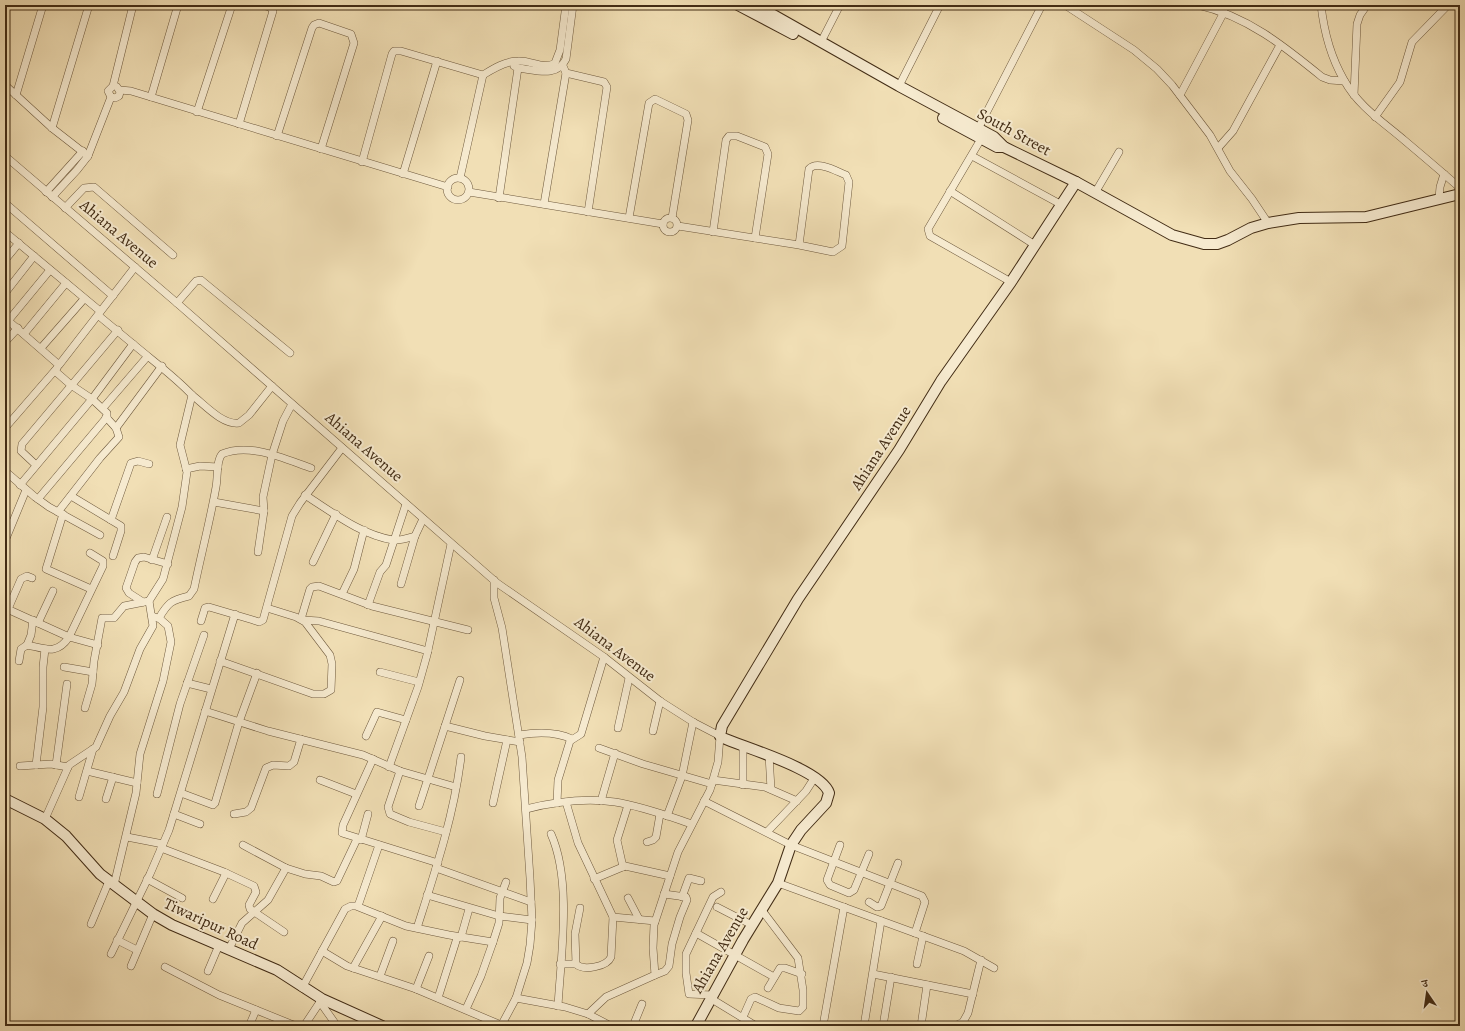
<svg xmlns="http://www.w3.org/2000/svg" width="1465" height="1031" viewBox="0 0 1465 1031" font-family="Alegreya,'Noto Serif Devanagari',serif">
<rect width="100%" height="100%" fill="#f1dfb5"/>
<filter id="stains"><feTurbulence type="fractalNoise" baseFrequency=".005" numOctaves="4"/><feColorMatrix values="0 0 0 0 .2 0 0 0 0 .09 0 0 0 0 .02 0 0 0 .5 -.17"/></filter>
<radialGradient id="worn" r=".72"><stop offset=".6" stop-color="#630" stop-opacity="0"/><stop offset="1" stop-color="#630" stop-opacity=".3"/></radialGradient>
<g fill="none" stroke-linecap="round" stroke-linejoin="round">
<!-- street casing -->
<g stroke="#6e593d" stroke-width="8">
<g id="street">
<path d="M1065,5L1134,50L1157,69L1172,85L1210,135L1230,171L1252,199L1268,223"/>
<path d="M1198,5C1247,16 1284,46 1322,77L1330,80L1344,81"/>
<path d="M1321,5C1324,32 1330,56 1344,80C1358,106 1383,122 1404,140C1423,156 1442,172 1460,188"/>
<path d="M821,42L840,5"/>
<path d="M514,66L518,68C536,70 557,78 566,59L573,5"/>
<path d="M566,73L604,82L607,87L588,212"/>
<path d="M483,75C494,68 506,61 518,61C531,60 544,70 555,63L560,50L566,5"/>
<path d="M5,85L52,128L88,156"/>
<path d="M899,86L940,5"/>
<path d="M120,90L131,91L448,187"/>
<path d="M16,95L43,5"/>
<path d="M1180,95L1224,12"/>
<path d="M1354,95L1357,24L1360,15L1367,5"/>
<path d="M111,97L115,98L119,96L120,92L117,87"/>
<path d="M151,97L178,5"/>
<path d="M197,112L232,5"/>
<path d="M1375,117L1400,82L1412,42L1448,5"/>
<path d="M239,124L273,11L270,7L262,5"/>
<path d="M52,128L89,5"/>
<path d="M978,129L1042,5"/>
<path d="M277,136L312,28L314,25L319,23L351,34L354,43L321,149"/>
<path d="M981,139L928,229L930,236L1011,282"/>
<path d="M1218,148L1233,131L1280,45"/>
<path d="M5,156L177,303L497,583L604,657L660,701L693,722L720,736L718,762L710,790L678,852L654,925L653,948L655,975L606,997L588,1014L565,1007L516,998L501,1026"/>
<path d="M972,156L1062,205"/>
<path d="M362,162L392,54L394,51H401L483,75L460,178"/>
<path d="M403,174L437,61"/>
<circle cx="458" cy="189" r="11"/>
<path d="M950,191L1035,245"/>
<path d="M46,192L83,151"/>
<path d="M469,192L663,224"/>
<path d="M1095,193L1119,152"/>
<path d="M52,197L77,170L88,156L111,97L108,91L113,86L133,5"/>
<path d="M499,198L518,68"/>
<path d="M1439,198L1440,187L1444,174"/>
<path d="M5,203L113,296"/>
<path d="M544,204L566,73L563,66"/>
<path d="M65,208L84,188L94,187L173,255"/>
<circle cx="670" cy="225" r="7"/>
<path d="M629,218L649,103L655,99L686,114L688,120L672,218"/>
<path d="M678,226L799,245L833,252L842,246L849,182L846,175C836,171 817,160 809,169L799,245"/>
<path d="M5,232L100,311"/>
<path d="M713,232L726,140L729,136H737L765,147L768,154L755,238"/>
<path d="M5,260L19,243"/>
<path d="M5,293L34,256"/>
<path d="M177,303L196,281L201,280L290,353"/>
<path d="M5,318L59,365L135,267"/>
<path d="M8,321L50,270"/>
<path d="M24,334L66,283"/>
<path d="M5,342L18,328"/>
<path d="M41,348L84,299"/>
<path d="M55,371L71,385L92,399L133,344L99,316"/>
<path d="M192,395C205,405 222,425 239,423L249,415L272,386"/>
<path d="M103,408L147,357"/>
<path d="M5,428L57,368"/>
<path d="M116,428L162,366"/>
<path d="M36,465L21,451L22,444L118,330"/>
<path d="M186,469L200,466L218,467"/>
<path d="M5,471L35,497L49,507L100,535"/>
<path d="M20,485L92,399L107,413V417L38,499"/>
<path d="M305,495C332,512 361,535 393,540C400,541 408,538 415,536"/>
<path d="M71,496L121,526V531L113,556"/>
<path d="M214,502L264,511"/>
<path d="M58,512L100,458L119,437L116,428L106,417"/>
<path d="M63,514L46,569L91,589"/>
<path d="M111,520L131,463L138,461L149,464"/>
<path d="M5,541L26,490"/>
<path d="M258,552L264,511L263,497L272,455L283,421L292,404"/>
<path d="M152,560L167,517"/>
<path d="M313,562L336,514"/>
<path d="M494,580V598L502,628L522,757L530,878L532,920L530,945L527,963L516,998"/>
<path d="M401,584L415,536L423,519"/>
<path d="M342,594L354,569L364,530"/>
<path d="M143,602L129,593L126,588L135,562L138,558L144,557L168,564"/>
<path d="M368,605L380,572L386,565L406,504"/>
<path d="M5,608L69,637L103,566V561L90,553"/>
<path d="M8,609L21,579L27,576L32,578"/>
<path d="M159,618C168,603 171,600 189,596L194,589C201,555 210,521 216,487C218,477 216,461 222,454C249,442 285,459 311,468"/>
<path d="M301,619L310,589L312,587L319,586L372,606L468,630"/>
<path d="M303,620L319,621L428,651"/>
<path d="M201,621L205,608L209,607L253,620L259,622L263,620L292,516L300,503L342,448"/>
<path d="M38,623L53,591"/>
<path d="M27,645L31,635L33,620"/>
<path d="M19,661L21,649L27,645C46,649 57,655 69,637L98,645"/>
<path d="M220,661L313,694H324L331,690L332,664L330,655L305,622L296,617L267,608"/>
<path d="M64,667L93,672"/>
<path d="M380,672L419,682"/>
<path d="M187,683L211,689"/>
<path d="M85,708L92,684L94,661L102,618H114L124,606L149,601"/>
<path d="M205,711L268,731L363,755L400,771L456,787"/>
<path d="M445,726L485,736L520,742"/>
<path d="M618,728L629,678"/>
<path d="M653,731L660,701"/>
<path d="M519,735C537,732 555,731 572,739"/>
<path d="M366,736L377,712L406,720"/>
<path d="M599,748L643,764L712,784"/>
<path d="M769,755L771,789"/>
<path d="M373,759L343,825L342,833L438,863"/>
<path d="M36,765L43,707V667L45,649"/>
<path d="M56,765L67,684"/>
<path d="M20,766L51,764L68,767"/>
<path d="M389,767L418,687L427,655L451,544"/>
<path d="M87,771L137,783"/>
<path d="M400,771L388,807L390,814L409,822L446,832"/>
<path d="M320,780L356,794"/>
<path d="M713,780L765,787L797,801"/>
<path d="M743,785V746"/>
<path d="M181,793L213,805L215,803L239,722L257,673"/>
<path d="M157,794L180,704L204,635"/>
<path d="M79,797L93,749"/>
<path d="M106,799L113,777"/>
<path d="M601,801L615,753"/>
<path d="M704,801L791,845L922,896L925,902L915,933"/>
<path d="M566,802L578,843L613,917L611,957C607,967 583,971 576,964L575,934L580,908"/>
<path d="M493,803L507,740"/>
<path d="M557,803L558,780L570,741L581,734L604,657"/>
<path d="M419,806L460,680"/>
<path d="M526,809C554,802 586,798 615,802C641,806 668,816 692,824"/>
<path d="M174,814L200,824"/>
<path d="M234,814L246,812L251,808L266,768L273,765L289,766L294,762L301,739"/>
<path d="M667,816L682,776L693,722"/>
<path d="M45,819L69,765L96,747L110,716L124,692L140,649L153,626L149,601L163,579L182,507L187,472L180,445L192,395C174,376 153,361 133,344"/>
<path d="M767,832L806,791L815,777"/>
<path d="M551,834C572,881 561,955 558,1006"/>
<path d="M127,837L163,844"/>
<path d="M361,840L368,814"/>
<path d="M647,842L653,840L656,837L660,814"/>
<path d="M243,845L286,868L305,874L321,876L334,882L337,881L357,839"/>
<path d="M840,845L827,880L830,885L849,893L854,890L869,854"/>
<path d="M161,848L224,872L254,886L256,892L249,905L250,909L284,932"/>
<path d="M623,867L617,840L628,805"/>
<path d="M436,868L531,902"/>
<path d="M147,879L182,898"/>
<path d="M594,879L625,866L670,876"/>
<path d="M778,883L964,951L994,968"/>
<path d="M114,885L136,793L140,754L163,681L171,642L168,626L160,619L152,616"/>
<path d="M427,895L499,916L532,920"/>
<path d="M682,897L689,878L701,881"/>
<path d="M628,898L639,919"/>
<path d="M213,899L226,873"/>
<path d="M869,902L877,907L881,906L898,863"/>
<path d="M358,906L379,845"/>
<path d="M717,907L752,925"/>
<path d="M613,917L655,921"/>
<path d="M91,924L109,881"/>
<path d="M417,928C435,872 454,816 461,757"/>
<path d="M696,933L774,977"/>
<path d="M117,940L137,950"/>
<path d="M229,949L242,923L268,900L286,868"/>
<path d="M322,951L347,966L416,989L501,1025"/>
<path d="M111,954L150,874L169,830L235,614"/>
<path d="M560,964H576"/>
<path d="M917,964L923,936"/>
<path d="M131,966L153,914"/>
<path d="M165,967L219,995L296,1026"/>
<path d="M353,968L382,916"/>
<path d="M208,971L219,945"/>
<path d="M873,974L973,994"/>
<path d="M655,975L665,971L669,966L672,944L680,917L687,900L686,897L664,894"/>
<path d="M380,976L393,941"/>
<path d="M302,988L345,909L351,906H356L406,926L449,935L493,942"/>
<path d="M768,988L780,968H785L802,974"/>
<path d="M416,989L429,956"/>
<path d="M712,995L689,994L686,973V954L713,897L721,892"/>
<path d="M438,998L457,938L461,937L469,909"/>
<path d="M710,998L756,1026"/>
<path d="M320,1002L337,1026"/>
<path d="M466,1009L481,976L493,942L499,923L500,898L506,882"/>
<path d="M588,1014L611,1026"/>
<path d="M743,1017L751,999L755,997L779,1008L799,1011L803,1007V990L798,958L761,909"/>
<path d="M253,1026L250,1024L256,1010"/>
<path d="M304,1026L322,999"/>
<path d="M633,1026L642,1004"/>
<path d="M823,1026L844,907"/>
<path d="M864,1026L881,921"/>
<path d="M883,1026L891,977"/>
<path d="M921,1026L927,985"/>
<path d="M955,1026L963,1022L968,1013L981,960"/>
</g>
</g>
<!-- secondary casing -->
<g stroke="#422c15" stroke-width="12">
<g id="secondary">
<path d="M738,5L793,34"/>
<path d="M753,5L770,13L899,86L994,137L1004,147L1076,182L1172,235L1204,244H1217L1228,240L1251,228L1268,223L1299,218L1366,217L1460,194"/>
<path d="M943,118L997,147H1004"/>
<path d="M5,799L45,819L66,836L100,874L153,914L172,925L277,970L322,999L382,1026"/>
<path d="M696,1026L743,940L778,883L791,845L801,830L826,803L829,793C822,770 746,748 723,738L720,736L722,726L798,599L899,450L941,381L1011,282L1076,182"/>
</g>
</g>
<!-- street -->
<use href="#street" stroke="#f6eacf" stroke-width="7"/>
<!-- secondary -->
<use href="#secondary" stroke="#f6eacf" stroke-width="10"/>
</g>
<g text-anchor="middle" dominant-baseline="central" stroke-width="4" stroke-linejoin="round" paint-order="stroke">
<!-- street labels -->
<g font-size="16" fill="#422c15" stroke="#f6eacf">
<text transform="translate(1014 132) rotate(29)">South Street</text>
<text transform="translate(119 234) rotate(40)">Ahiana Avenue</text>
<text transform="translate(364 447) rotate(41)">Ahiana Avenue</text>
<text transform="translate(881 448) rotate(-57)">Ahiana Avenue</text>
<text transform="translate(615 649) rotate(37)">Ahiana Avenue</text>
<text transform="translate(211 924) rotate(25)">Tiwaripur Road</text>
<text transform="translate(720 950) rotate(-60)">Ahiana Avenue</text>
</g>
</g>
<!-- margin -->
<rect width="1465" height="1031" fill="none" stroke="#f1dfb5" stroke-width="20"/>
<rect x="6" y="6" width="1453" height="1019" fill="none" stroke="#422c15" stroke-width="2"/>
<rect x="10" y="10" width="1445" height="1011" fill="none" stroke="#422c15"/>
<!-- north arrow -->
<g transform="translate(1427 993) rotate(347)" stroke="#f6eacf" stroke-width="3" paint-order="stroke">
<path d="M0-3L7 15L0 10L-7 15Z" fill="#422c15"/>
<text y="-6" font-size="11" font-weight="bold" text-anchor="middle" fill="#422c15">उ</text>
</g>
<rect width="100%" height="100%" filter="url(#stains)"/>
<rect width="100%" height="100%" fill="url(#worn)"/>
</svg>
